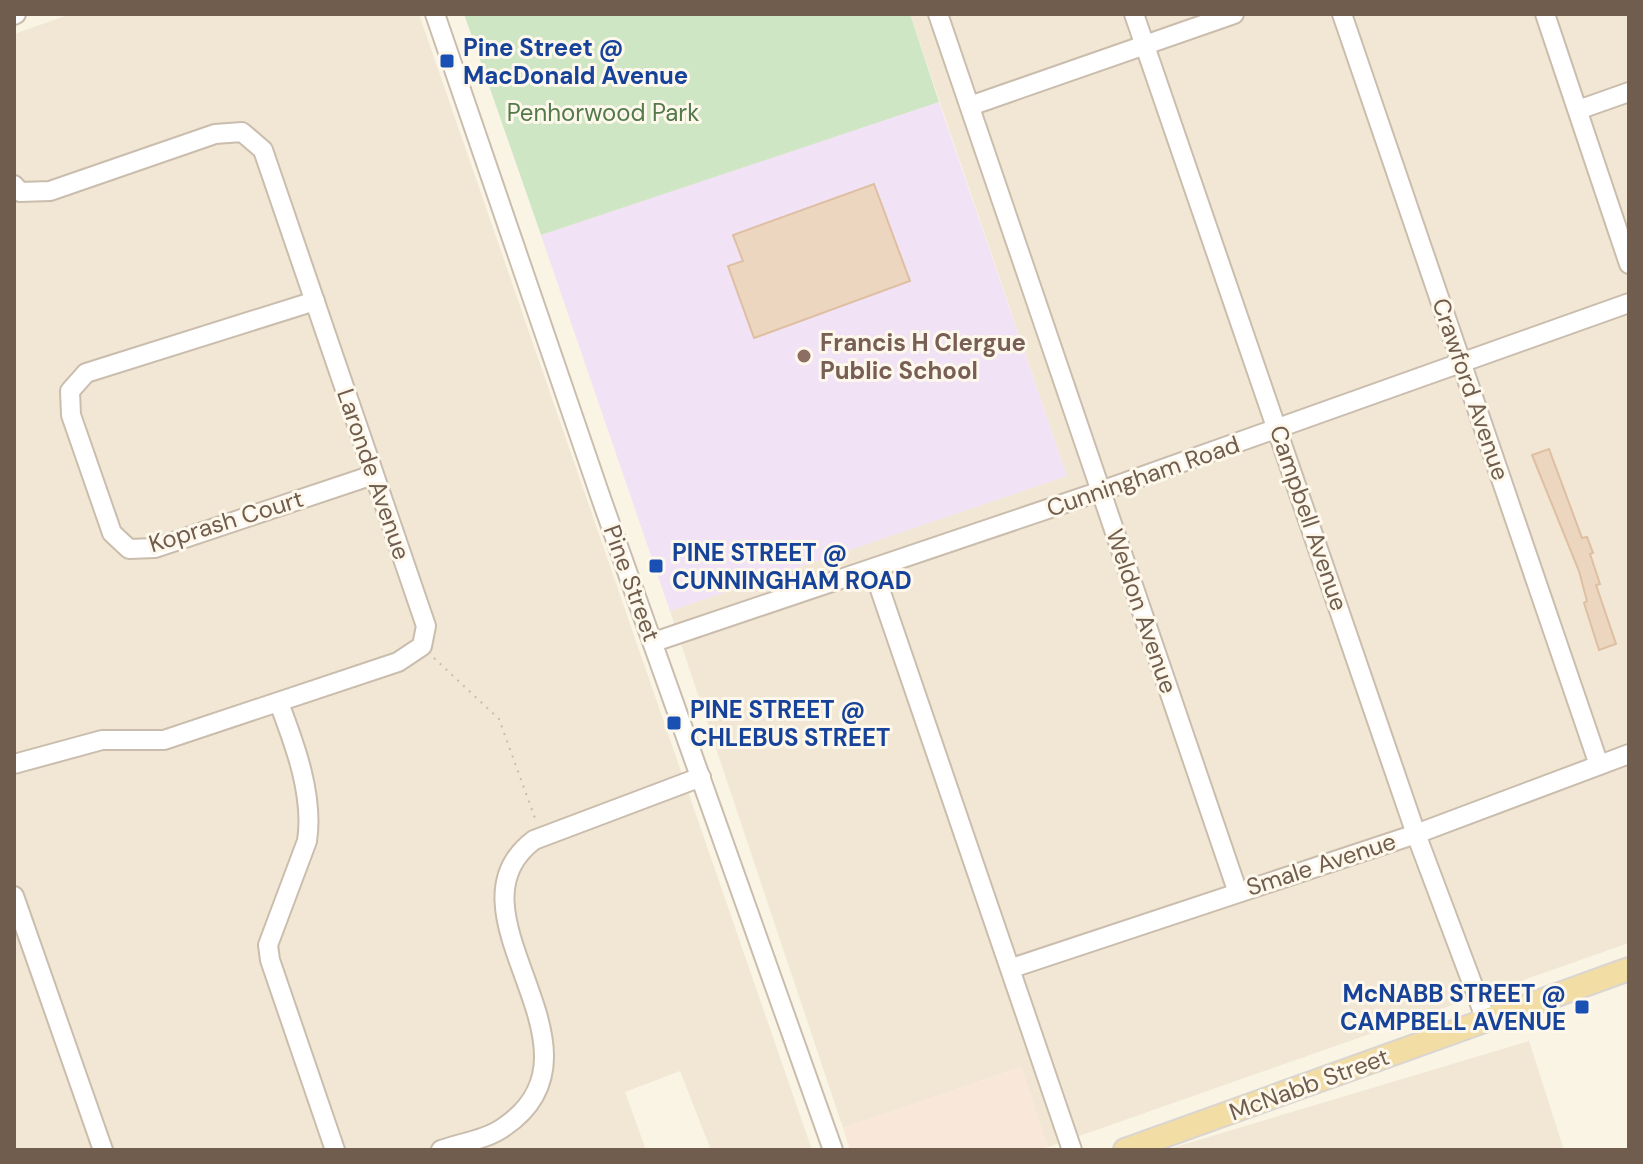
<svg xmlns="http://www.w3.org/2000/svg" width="1643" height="1164" viewBox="0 0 1643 1164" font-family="'DM Sans',sans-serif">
<rect width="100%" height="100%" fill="#faf4e5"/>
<!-- residential -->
<g fill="#f1e7d4">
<path d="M71,14H419L812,1150H711L680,1071L625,1092L646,1150H14V34Z"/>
<path d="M910,14H1629V943L1048,1147L1021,1067L843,1128L670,611L1067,476Z"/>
<path d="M1529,1041L1564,1150H1165Z"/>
</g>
<!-- commercial -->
<path fill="#f9e7da" d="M1021,1067L1048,1147L1039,1150H850L843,1128Z"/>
<!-- education -->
<path fill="#f1e2f6" d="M939,102L1067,476L670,611L541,235Z"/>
<!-- green -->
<path fill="#cfe6c5" d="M464,14H910L939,102L541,235Z"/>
<!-- building -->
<g fill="#edd6c0" stroke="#debfa2" stroke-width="2">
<path d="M874,184L910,281L754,338L728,266L743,261L733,235Z"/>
<path d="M1549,449L1582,538L1587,537L1593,553L1590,554L1600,584L1596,585L1616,644L1599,650L1584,603L1587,601L1579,571L1532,455Z"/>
</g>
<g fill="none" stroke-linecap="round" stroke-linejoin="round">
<!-- minor casing -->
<g stroke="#cabdad" stroke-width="22">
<g id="minor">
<path d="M435,14L602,501L833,1150"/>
<path d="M938,14L1237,890"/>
<path d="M1134,14L1416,834L1486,1020"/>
<path d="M1342,14L1599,765"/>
<path d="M1545,14L1629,264"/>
<path d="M14,15L16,14"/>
<path d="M970,106L1234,14"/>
<path d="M1578,110L1629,92"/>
<path d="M14,185L20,192L50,191L215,134L242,132L263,150L426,626L422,646L398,662L164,740H102L14,764"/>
<path d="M315,301L86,373L70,391L71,415L112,533L129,549L155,548L373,475"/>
<path d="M873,569L1072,1150"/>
<path d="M654,642L1101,491L1629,303"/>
<path d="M279,703C295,745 314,796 307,841L268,945L270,960L335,1150"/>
<path d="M14,896L103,1150"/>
<path d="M1012,968L1416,834L1629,754"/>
<path d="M441,1150C461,1143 488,1139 504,1127C620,1048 437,913 534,840L701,777"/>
</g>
</g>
<!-- major casing -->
<g stroke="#dad5d1" stroke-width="26">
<path id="major" d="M1125,1150L1629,969"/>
</g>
<!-- path -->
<path stroke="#d1baa3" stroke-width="2" stroke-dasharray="2 6" stroke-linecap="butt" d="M434,658L499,719L536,821"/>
<!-- minor -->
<use href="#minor" stroke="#fff" stroke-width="18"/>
<!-- major -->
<use href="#major" stroke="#f2dda4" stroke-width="22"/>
</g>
<!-- markers -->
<g fill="#1a4fb4" stroke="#fdf8eb" stroke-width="3">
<rect x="439" y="53" width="16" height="16" rx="4"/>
<rect x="648" y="558" width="16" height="16" rx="4"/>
<rect x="666" y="715" width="16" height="16" rx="4"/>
<rect x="1574" y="999" width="16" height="16" rx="4"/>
</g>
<circle fill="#8d6e63" stroke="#fdf8eb" stroke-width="3" cx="804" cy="356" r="8"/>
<g text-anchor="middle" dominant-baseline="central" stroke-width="6" stroke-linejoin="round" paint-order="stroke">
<!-- transit labels -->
<g font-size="24" font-weight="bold" fill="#164399" stroke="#fdf8eb" text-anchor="start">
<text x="463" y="47">Pine Street @<tspan x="463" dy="28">MacDonald Avenue</tspan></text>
<text x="672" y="552">PINE STREET @<tspan x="672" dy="28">CUNNINGHAM ROAD</tspan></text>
<text x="690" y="709">PINE STREET @<tspan x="690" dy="28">CHLEBUS STREET</tspan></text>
<text x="1566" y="993" text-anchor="end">McNABB STREET @<tspan x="1566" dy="28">CAMPBELL AVENUE</tspan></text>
</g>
<!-- park labels -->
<g font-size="24" fill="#537a49" stroke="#fdf8eb">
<text x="603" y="112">Penhorwood Park</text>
</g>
<!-- education labels -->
<g font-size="24" font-weight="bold" fill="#785e54" stroke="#fdf8eb" text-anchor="start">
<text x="820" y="342">Francis H Clergue<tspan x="820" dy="28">Public School</tspan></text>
</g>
<!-- street labels -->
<g font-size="24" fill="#705d4d" stroke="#fdf8eb">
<text transform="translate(1471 389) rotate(71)">Crawford Avenue</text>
<text transform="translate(374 474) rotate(71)">Laronde Avenue</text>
<text transform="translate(1143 476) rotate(-19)">Cunningham Road</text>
<text transform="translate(1309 518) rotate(71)">Campbell Avenue</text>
<text transform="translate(226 521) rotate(-17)">Koprash Court</text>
<text transform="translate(632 583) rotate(70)">Pine Street</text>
<text transform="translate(1142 611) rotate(71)">Weldon Avenue</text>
<text transform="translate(1321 864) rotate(-18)">Smale Avenue</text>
<text transform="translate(1309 1084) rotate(-20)">McNabb Street</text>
</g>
</g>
<!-- border -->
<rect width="1643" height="1164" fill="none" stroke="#705d4d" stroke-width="32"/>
</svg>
